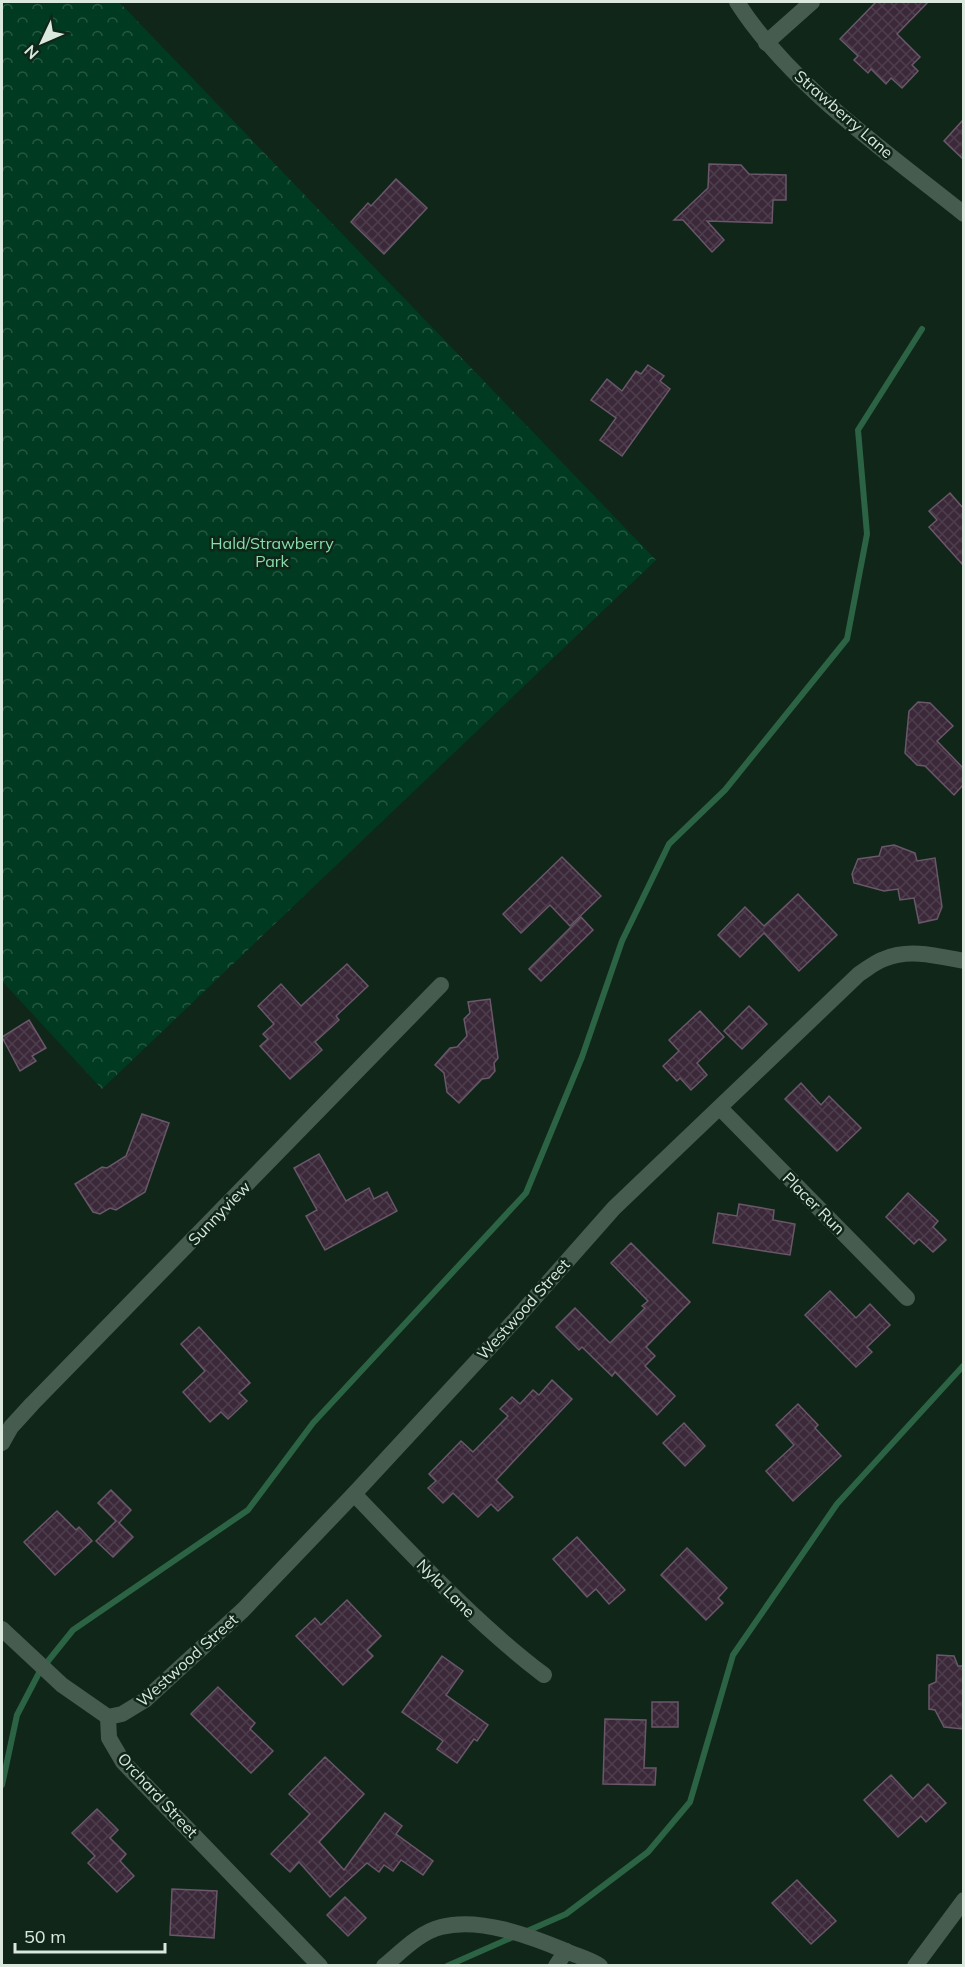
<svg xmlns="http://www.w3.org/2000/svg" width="965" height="1967" viewBox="0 0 965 1967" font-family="Mulish,sans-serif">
<defs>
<pattern id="forest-crowns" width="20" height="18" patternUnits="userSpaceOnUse" patternTransform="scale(1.5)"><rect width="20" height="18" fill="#003b21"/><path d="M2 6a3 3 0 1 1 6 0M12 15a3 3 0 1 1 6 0" fill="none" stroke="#255741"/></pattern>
<pattern id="building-cross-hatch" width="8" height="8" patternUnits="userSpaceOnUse" patternTransform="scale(1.5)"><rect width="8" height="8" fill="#3b293a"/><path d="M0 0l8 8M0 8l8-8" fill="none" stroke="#4e3e4d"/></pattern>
</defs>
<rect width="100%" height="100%" fill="#0f2619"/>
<!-- forest -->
<path fill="url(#forest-crowns)" d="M2,2H119L656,560L102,1089L2,981Z"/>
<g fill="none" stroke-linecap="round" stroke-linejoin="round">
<!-- stream -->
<g stroke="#2b6344" stroke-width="6">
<path d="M2,1785L17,1715L40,1671L73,1630L248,1510L313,1423L526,1193L582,1057L622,941L669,844L725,790L847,639L867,534L858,430L922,329"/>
<path d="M525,1932L566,1914L648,1852L690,1802L733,1655L837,1504L964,1365"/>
<path d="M447,1966L513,1937"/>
</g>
</g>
<!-- building -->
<g fill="url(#building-cross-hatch)" stroke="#6a5769" stroke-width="1.5">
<path d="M876,2H928L897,34L920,57L912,65L918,71L902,88L891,78L886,84L871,69L868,73L854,60L858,56L840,39Z"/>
<path d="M963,120V159L944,141Z"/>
<path d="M709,164L741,165L749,174L786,175V200H773L772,223L707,221L724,240L712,252L683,220H674L708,188Z"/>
<path d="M396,179L427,208L384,254L351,222L368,203L371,206Z"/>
<path d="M648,365L664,376L660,381L670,389L622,456L600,440L616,418L591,400L607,379L622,391L636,371L641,374Z"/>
<path d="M950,493L963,508V565L929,527L937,520L929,511Z"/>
<path d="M918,702L930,703L953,726L937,741L963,768V785L954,795L925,766L917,765L905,753L909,711Z"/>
<path d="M894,845L915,853L917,861L935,858L942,907L937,919L919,923L914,898L900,900L898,889L884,891L854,883L852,874L858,859L879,856L882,847Z"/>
<path d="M562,857L601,896L570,926L550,905L521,933L503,914Z"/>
<path d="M798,894L837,935L799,971L764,933L740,957L718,935L745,907L764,926Z"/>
<path d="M581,917L593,930L541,981L529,969Z"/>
<path d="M347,964L368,986L336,1016L339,1020L315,1042L322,1050L290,1079L260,1046L268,1039L263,1034L274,1024L258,1006L281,984L301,1006Z"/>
<path d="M490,999L498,1058L494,1063L495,1071L489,1078L482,1079L459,1103L447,1092L444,1073L435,1065L450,1048L457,1047L467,1036L464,1019L470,1013L468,1002Z"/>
<path d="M749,1006L767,1024L742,1049L724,1031Z"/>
<path d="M700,1011L724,1037L697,1063L707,1075L691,1090L680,1078L677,1081L663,1066L679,1051L669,1040Z"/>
<path d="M29,1020L46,1048L32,1056L36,1061L20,1071L2,1037Z"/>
<path d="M801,1083L821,1105L829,1096L861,1128L837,1151L785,1099Z"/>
<path d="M142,1114L169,1123L145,1192L116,1210L110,1208L100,1214L93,1212L75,1184L102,1167L107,1168L126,1156Z"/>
<path d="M319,1154L346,1201L369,1188L374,1199L387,1192L397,1211L325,1250L306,1216L317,1210L294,1168Z"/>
<path d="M908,1193L938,1221L933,1227L946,1240L933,1252L919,1239L914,1244L886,1217Z"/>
<path d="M739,1204L774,1210L773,1220L795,1224L790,1255L713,1243L718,1213L737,1216Z"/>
<path d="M631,1243L690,1302L646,1347L655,1356L645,1366L675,1396L657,1415L615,1372L612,1376L582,1347L579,1350L556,1327L575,1308L610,1343L645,1308L642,1306L648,1301L611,1263Z"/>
<path d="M830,1291L856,1318L870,1304L890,1325L867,1347L872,1352L856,1367L805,1315Z"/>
<path d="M199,1327L250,1383L239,1393L247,1401L228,1419L221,1412L210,1422L183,1392L205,1371L181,1344Z"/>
<path d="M552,1380L572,1399L496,1480L513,1497L498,1511L491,1504L478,1517L453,1493L443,1503L428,1488L436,1481L429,1474L461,1441L473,1452L508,1416L500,1409L512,1397L520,1404L533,1390L539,1395Z"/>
<path d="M798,1404L818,1425L815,1428L841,1456L793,1501L766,1471L794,1445L776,1425Z"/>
<path d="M684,1423L705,1446L685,1466L663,1443Z"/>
<path d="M111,1490L131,1510L119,1523L133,1537L113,1557L96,1541L116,1521L98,1503Z"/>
<path d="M57,1511L76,1530L79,1527L92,1541L55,1575L24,1542Z"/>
<path d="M577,1537L625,1590L609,1604L596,1589L587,1597L553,1559Z"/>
<path d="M687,1548L727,1588L718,1598L723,1603L706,1620L661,1575Z"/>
<path d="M347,1600L381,1636L367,1650L373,1656L343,1685L296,1636L315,1618L321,1625Z"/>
<path d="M937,1655L954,1656L958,1666H963V1729L944,1727L935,1710L929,1709V1685L936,1682Z"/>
<path d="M442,1656L463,1671L446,1695L488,1725L477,1741L474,1739L457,1763L437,1749L443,1741L402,1712Z"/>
<path d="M218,1687L255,1723L250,1729L273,1751L251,1773L191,1714Z"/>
<rect x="652" y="1702" width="26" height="25"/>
<path d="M605,1719L646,1720L644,1768H656L655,1785L603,1784Z"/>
<path d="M325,1757L364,1794L319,1842L344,1870L385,1813L402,1826L396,1834L433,1861L423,1875L401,1860L393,1871L384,1865L379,1872L367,1863L330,1897L299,1862L290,1872L271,1854L310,1814L289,1794Z"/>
<path d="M891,1775L913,1799L928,1784L946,1803L926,1822L921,1816L898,1837L864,1800Z"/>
<path d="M97,1809L118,1830L110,1838L126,1854L120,1861L134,1876L117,1892L88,1863L95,1856L72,1833Z"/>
<path d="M797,1880L836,1921L811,1944L772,1903Z"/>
<path d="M172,1889L217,1891L214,1938L170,1935Z"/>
<path d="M345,1897L366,1918L348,1936L327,1915Z"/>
</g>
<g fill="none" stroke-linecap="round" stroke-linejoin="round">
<!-- minor -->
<g stroke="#465c4f" stroke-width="16">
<path d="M737,2C789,84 888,153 964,214"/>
<path d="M766,43L812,2"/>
<path d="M720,1108L907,1298"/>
<path d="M2,1443L11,1427L32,1404L441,985"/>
<path d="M354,1494C415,1557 474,1622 544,1675"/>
<path d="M2,1629L62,1685L108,1717L109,1738L123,1762L320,1966"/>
<path d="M108,1717L122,1714L145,1700L243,1610L354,1494L515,1320L614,1208L859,974C867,969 875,962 884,959C909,948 938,956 964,961"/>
<path d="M384,1966C401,1952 420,1932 441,1927C480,1917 530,1936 566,1951C577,1956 590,1959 600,1966"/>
<path d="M556,1966L566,1951"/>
<path d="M915,1966L964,1900"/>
</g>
</g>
<g text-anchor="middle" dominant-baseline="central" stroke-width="5" stroke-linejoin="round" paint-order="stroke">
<!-- street labels -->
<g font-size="16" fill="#dae8de" stroke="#0f2619">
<text transform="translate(844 114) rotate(41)">Strawberry Lane</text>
<text transform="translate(814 1203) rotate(45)">Placer Run</text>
<text transform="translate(219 1213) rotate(-46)">Sunnyview</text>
<text transform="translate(523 1309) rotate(-48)">Westwood Street</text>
<text transform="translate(446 1588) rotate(45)">Nyla Lane</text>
<text transform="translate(187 1660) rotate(-42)">Westwood Street</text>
<text transform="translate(158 1795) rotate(47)">Orchard Street</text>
</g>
<!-- park labels -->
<g font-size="16" fill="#8addac" stroke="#0f2619">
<text x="272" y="543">Hald/Strawberry<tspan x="272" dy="18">Park</tspan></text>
</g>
</g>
<!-- border -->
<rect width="965" height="1967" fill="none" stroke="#dae8de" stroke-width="6"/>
<!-- north arrow -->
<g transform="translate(42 42) rotate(226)" stroke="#0f2619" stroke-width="4.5" paint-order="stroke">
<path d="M0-4.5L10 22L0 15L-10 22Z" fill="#dae8de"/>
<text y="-9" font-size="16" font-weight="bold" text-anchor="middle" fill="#dae8de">N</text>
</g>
<!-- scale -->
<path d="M15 1943v9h150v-9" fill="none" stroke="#dae8de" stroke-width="3"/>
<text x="24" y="1943" font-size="18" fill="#dae8de" stroke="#0f2619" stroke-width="4.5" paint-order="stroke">50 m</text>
</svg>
